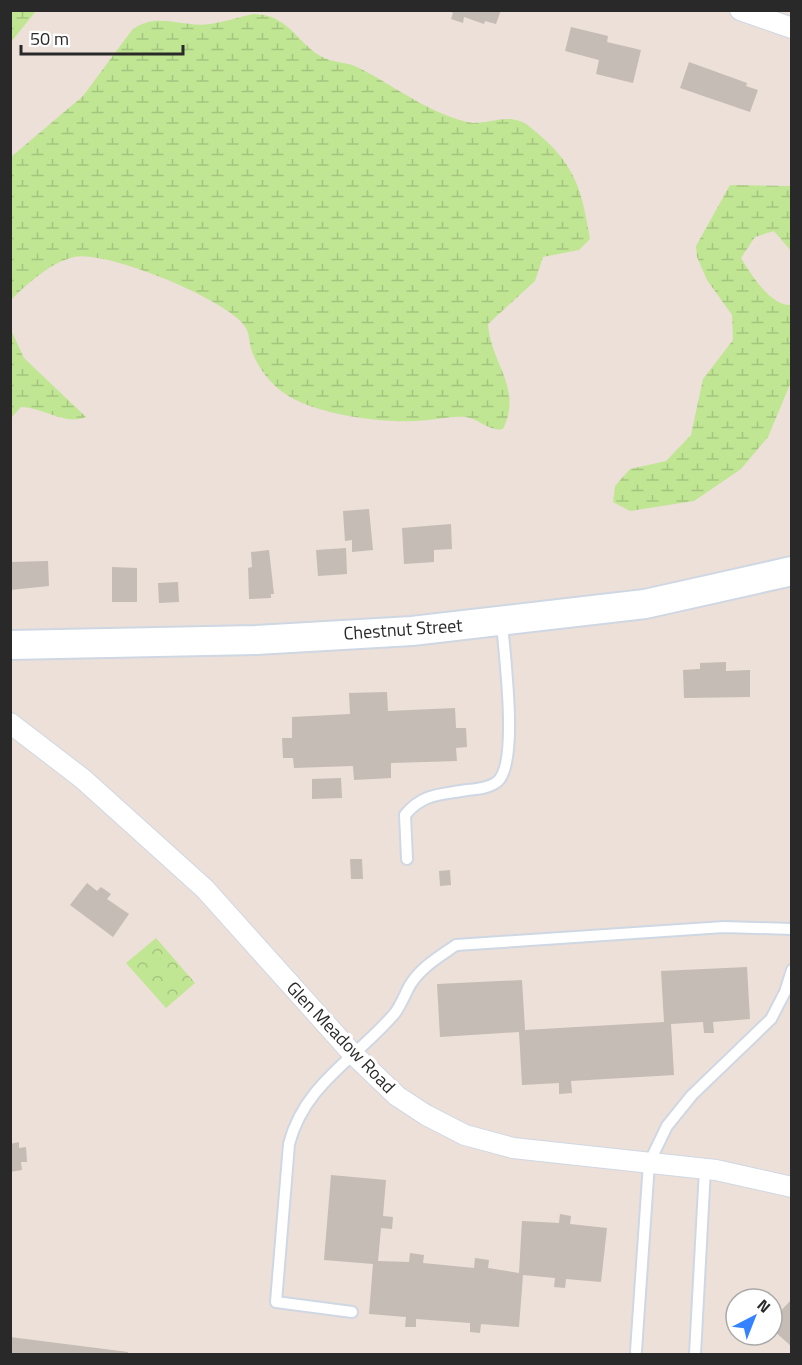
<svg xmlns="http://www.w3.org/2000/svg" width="802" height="1365" viewBox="0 0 802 1365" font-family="'Titillium Web',sans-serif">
<defs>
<pattern id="forest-crowns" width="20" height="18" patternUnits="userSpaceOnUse" patternTransform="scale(1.5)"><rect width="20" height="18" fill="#c0e693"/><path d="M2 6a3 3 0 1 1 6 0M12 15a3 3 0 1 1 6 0" fill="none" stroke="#a5c57f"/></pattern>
<pattern id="wetland-marsh" width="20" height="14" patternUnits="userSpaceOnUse" patternTransform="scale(1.5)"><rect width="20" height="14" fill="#c0e693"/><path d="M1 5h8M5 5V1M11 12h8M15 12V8" fill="none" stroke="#a5c57f"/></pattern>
</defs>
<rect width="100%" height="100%" fill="#ece0d9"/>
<!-- forest -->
<path fill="url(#forest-crowns)" d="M156,938L195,983L166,1008L126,963Z"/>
<!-- wetland -->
<g fill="url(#wetland-marsh)">
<path d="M11,10L36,11L11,42L10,11Z"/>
<path d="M253,14C290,14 296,44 324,58C335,63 348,62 359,68C385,81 408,98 434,110C445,115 462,122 473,123C495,123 511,112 530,127C574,162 581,185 590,239L579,250L543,257L535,281L488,324C491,364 523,388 503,429C489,432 478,418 465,417C449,416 431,421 415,421C379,423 313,414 284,393C271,384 259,369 253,354C249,346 250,335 246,328C230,300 106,250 74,257C51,262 27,284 11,300V157L83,96L132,30C156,11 182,28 210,24C225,22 239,17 253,14Z"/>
<path d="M730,185L791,186V251L774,231L755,237L741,258C751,274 770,306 791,305V382L768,437L741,469L694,501L630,511L613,502L615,486L630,469L666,461L691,435L703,379L733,340L732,315L707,280L697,257L696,246Z"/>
<path d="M11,330L24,358L86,417C66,426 42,407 21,407L11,418Z"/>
</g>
<!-- building -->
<g fill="#c4bcb5">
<path d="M448,10H501L496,24L485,21L484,24L464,17L463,23L451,19L453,13Z"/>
<path d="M571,27L608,36L607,42L641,50L633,83L596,74L599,60L565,51Z"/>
<path d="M689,62L747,83L746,86L758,90L750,112L680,88Z"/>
<path d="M369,509L373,550L352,552V540L345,541L343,511Z"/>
<path d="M451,524L452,549L434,550V562L404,564L402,528Z"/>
<path d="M346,548L347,574L318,576L316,550Z"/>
<path d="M269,550L274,594H271V598L249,599L248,568L252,567L251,552Z"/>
<path d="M48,561L49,586L10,590V562Z"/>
<path d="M112,567L137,568V602H112Z"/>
<path d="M178,582L179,602L159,603L158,583Z"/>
<path d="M726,662V671L750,670V697L684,698L683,670L700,669V663Z"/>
<path d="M387,692L388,711L455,708L456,728H466L467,747L456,748L457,761L391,763V778L354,780L353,766L294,768L293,758H283L282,738H292V717L350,714L349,693Z"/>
<path d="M341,778L342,798L312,799V779Z"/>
<path d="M350,859H362L363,879H351Z"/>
<path d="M450,870L451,885L440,886L439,871Z"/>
<path d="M87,883L97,891L101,887L111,894L107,899L129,914L113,937L70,905Z"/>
<path d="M747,967L750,1019L713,1022L714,1033H704L703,1022L671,1024L674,1075L571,1081L572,1093L559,1094V1083L522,1085L519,1032L440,1037L437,984L522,980L525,1030L664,1022L661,971Z"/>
<path d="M19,1142V1148L26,1147L27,1162H21L22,1170L10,1172V1144Z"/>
<path d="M331,1175L386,1180L383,1216L393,1217L392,1229L381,1228L378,1261L409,1262L410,1253L424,1255L423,1263L474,1268L475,1258L489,1260L488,1268L519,1273L522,1221L559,1223L560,1214L571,1216L570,1224L607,1228L601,1282L566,1279L565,1288L554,1287L555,1278L523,1275L519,1327L481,1324L480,1333L470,1332V1323L416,1319V1327H405L406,1317L369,1314L373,1264L324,1260Z"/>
<path d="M792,1299V1347L772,1329V1320Z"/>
<path d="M10,1337L128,1352V1354H10Z"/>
</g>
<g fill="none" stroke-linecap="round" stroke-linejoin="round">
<!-- service casing -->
<g stroke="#cfd7e3" stroke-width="14">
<g id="service">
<path d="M407,859L405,815C423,793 440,795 467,790C477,789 490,788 498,781C519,761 504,653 502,622"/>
<path d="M352,1312L276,1302L289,1144C305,1083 357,1058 395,1013C401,1005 405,994 410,985C421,967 439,957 456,945L724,927L792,929"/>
<path d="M636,1351L649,1163L667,1126L692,1095L771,1019L785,992L792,970"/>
<path d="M695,1354L705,1169"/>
</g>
</g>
<!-- minor casing -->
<g stroke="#cfd7e3" stroke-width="22">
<g id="minor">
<path d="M740,10L792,28"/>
<path d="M10,723L83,779L205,889L352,1053L397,1096L426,1115L465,1135L513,1148L716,1170L792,1187"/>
</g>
</g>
<!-- secondary casing -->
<g stroke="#cfd7e3" stroke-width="32">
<path id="secondary" d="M10,645L256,640L412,631L645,604L792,571"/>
</g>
<!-- service -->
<use href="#service" stroke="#fff" stroke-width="10"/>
<!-- minor -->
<use href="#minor" stroke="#fff" stroke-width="20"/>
<!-- secondary -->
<use href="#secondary" stroke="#fff" stroke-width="28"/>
</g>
<g text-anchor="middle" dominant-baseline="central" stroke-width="6" stroke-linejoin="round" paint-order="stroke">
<!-- street labels -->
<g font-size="18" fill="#292929" stroke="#fff">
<text transform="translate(403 629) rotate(-4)">Chestnut Street</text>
<text transform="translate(341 1037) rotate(46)">Glen Meadow Road</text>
</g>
</g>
<!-- border -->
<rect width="802" height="1365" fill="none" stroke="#292929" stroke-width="24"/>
<!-- north arrow -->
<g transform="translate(754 1317) rotate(42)"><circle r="28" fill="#ffffff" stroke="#a9a9a9" stroke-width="1.5"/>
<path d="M0-4.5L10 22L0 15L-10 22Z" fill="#3482ff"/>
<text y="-9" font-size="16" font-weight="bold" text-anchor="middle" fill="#292929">N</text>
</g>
<!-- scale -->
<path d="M21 45v9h162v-9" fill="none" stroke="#292929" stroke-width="3"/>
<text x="30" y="45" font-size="18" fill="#292929" stroke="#ffffff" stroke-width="4.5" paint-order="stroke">50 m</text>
</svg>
